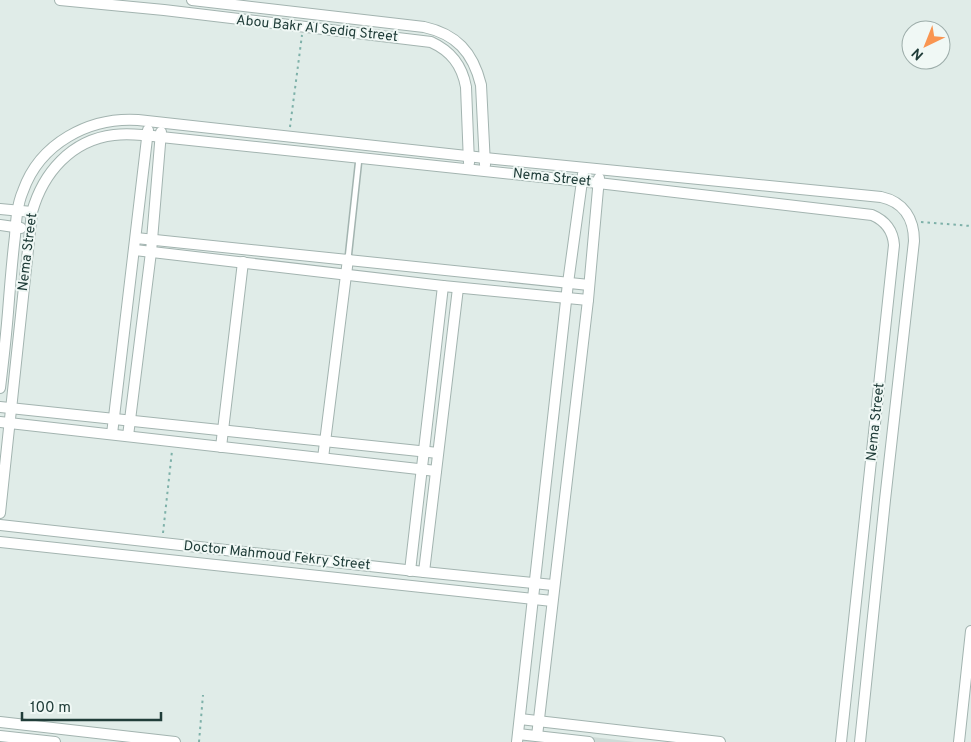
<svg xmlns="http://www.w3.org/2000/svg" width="971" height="742" viewBox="0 0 971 742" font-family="Overpass,sans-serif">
<rect width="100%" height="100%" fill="#e0ece8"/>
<!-- built -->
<path fill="#cedbd7" d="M524,729L635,742H523Z"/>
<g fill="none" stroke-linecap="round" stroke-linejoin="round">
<!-- lane casing -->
<g stroke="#a3b4b0" stroke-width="8">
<path id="lane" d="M348,259L359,158"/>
</g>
<!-- street casing -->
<g stroke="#a3b4b0" stroke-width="12">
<g id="street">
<path d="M60,0L164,10L431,42C451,51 462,65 466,87L469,163"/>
<path d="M192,0L424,27C456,34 473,52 481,85L485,165"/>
<path d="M0,209L32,212"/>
<path d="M0,225L21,228"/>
<path d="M136,238L589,285"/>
<path d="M135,250L443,286L588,300"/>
<path d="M0,388C3,363 6,337 8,312C10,286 12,261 15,236C16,221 17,205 23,191C40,143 89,117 138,120L485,158L881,197C904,202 914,219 914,241L885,500L860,742"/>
<path d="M0,407L438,453"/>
<path d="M0,422L436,471"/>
<path d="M112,434L148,130"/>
<path d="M128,436L151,252L161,132"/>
<path d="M221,447L243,262"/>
<path d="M323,458L348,259"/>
<path d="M0,513L32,212C43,173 71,140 114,135C130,133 146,135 161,137L598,183L872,215C886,221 893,231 894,245L841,742"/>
<path d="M0,525L424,572L553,585"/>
<path d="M0,542L552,601"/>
<path d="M410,571L443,286"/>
<path d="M424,572L458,288"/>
<path d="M520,719L720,742"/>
<path d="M0,722L175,742"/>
<path d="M518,734L589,742"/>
<path d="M0,736L55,742"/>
<path d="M537,736L588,300L599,178"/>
<path d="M517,742L568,283L583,174"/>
<path d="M959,742L971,631"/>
</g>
</g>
<!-- path -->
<g stroke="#7eb1a9" stroke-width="2" stroke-dasharray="2.5 4" stroke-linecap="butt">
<path d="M290,127L302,35"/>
<path d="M921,222L971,226"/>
<path d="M163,533L172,451"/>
<path d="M199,742L203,695"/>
</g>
<!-- lane -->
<use href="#lane" stroke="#fff" stroke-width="5"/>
<!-- street -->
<use href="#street" stroke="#fff" stroke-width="10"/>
</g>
<g text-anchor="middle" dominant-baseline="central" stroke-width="4" stroke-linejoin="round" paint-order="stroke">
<!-- street labels -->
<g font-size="14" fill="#203d39" stroke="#f0f8f5">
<text transform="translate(317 29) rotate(6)">Abou Bakr Al Sediq Street</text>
<text transform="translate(552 178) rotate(6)">Nema Street</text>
<text transform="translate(28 252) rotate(-83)">Nema Street</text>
<text transform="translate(876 422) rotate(-84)">Nema Street</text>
<text transform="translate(277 556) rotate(6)">Doctor Mahmoud Fekry Street</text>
</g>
</g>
<!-- north arrow -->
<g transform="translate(926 45) rotate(223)"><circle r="24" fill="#f0f8f5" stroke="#9dadaa"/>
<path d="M0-4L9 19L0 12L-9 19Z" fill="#f99551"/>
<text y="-8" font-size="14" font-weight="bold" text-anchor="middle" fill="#203d39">N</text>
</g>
<!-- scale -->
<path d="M22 712v8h139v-8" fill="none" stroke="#203d39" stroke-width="2.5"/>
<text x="30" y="712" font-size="15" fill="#203d39" stroke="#f0f8f5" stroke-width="4" paint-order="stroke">100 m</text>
</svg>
